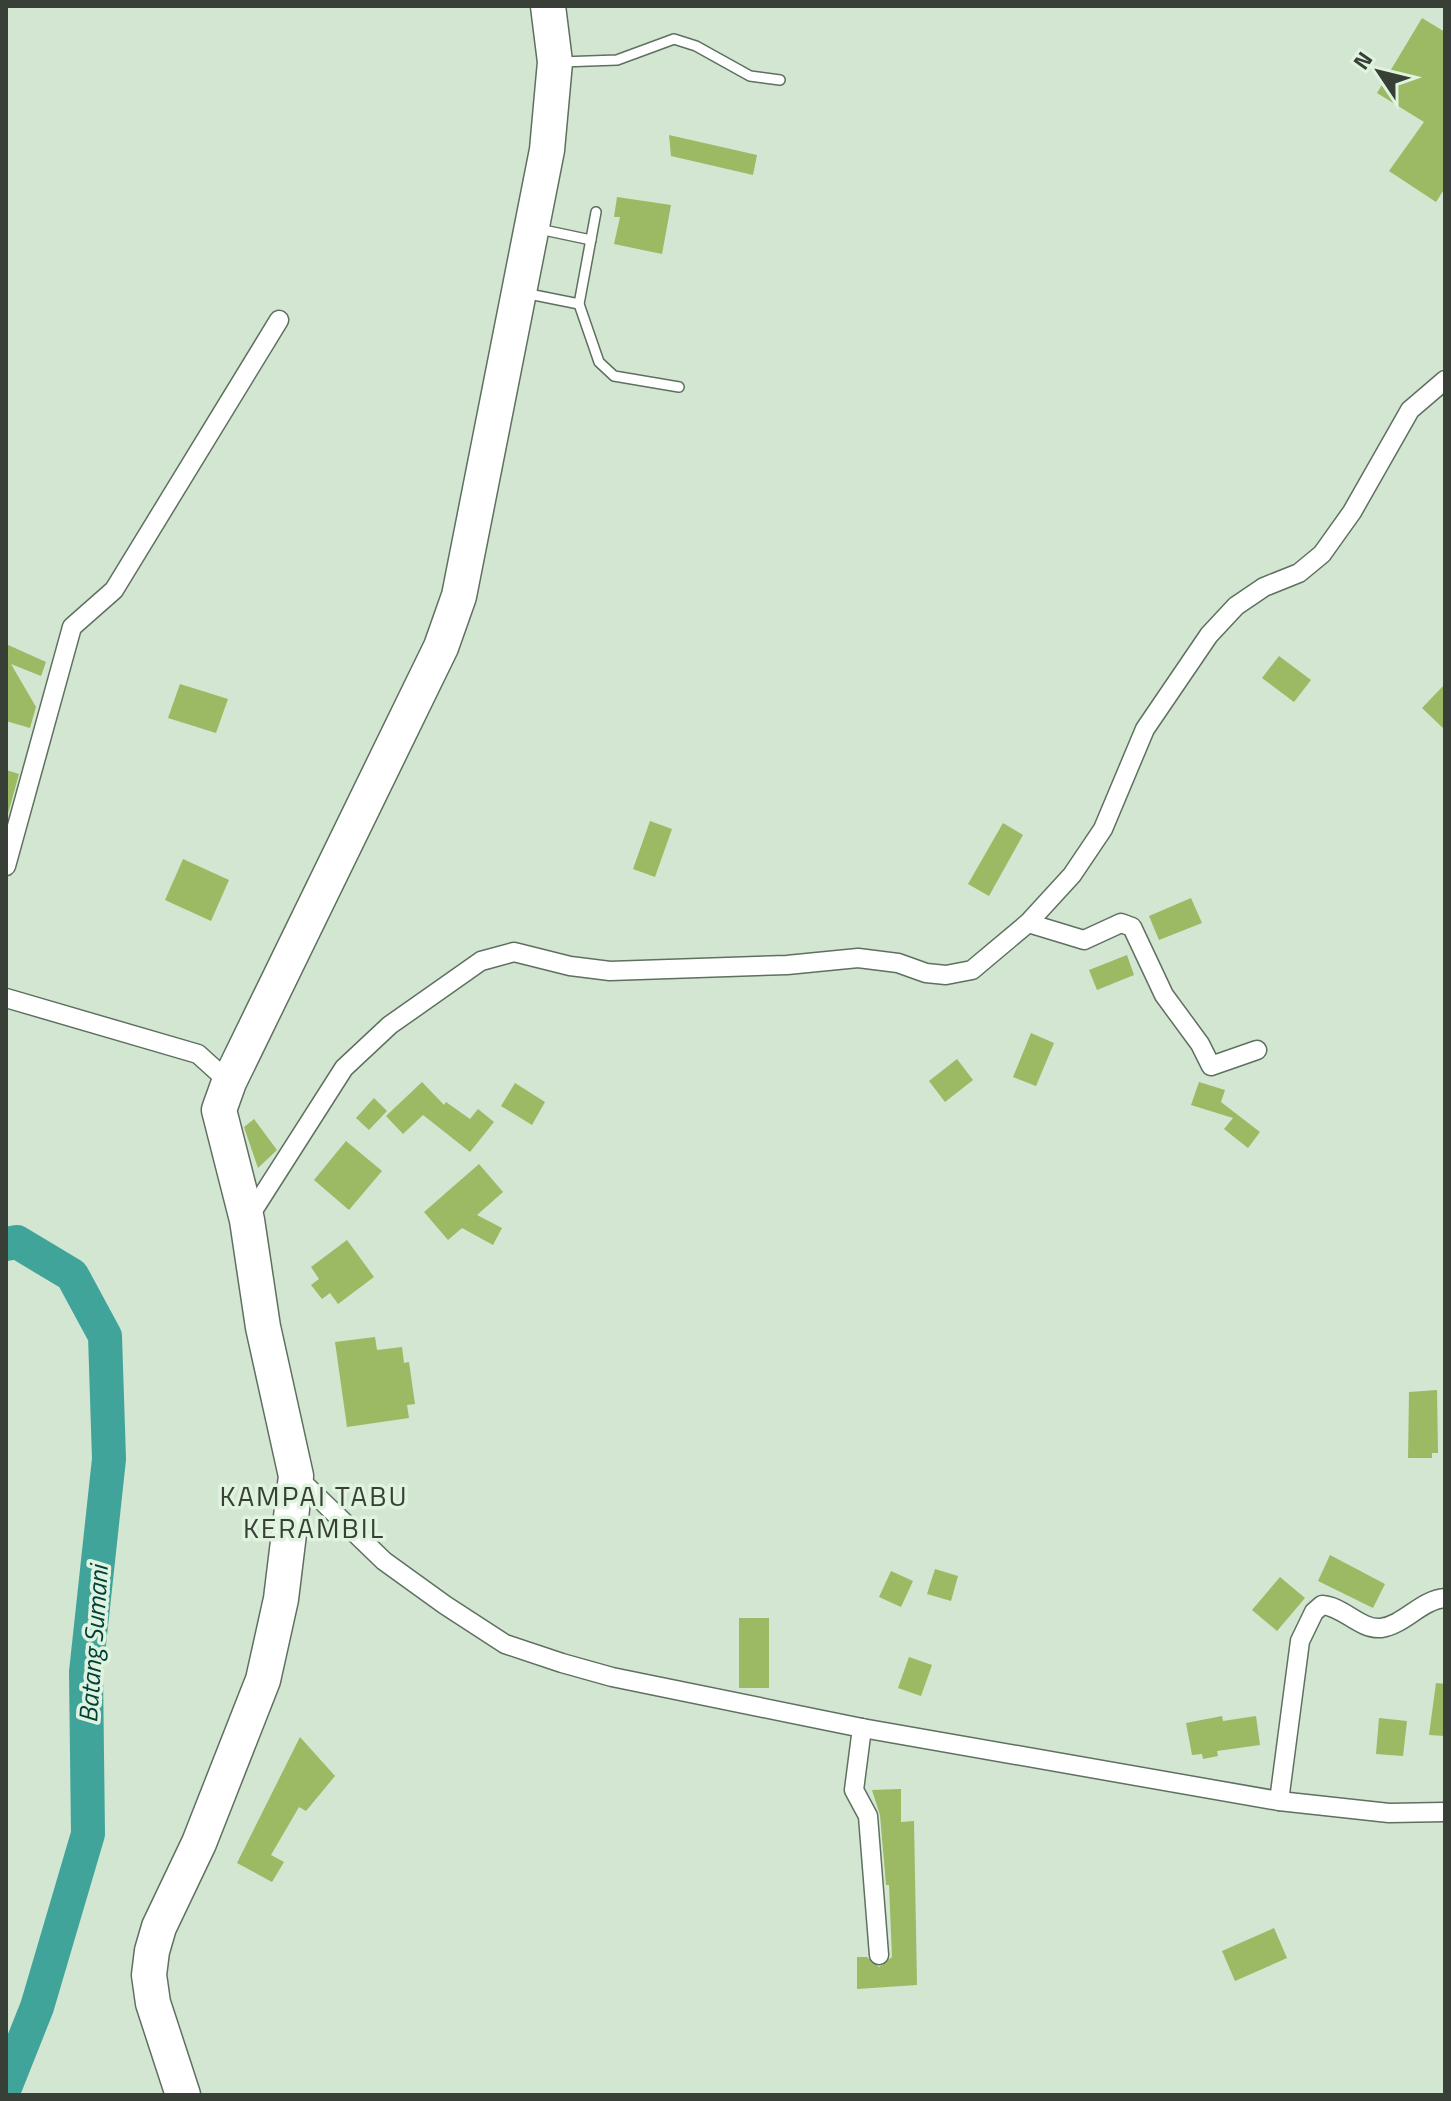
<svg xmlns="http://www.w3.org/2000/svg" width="1451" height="2101" viewBox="0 0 1451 2101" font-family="'Titillium Web',sans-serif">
<rect width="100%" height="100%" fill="#d2e6d2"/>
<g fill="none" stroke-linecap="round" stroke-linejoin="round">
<!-- river -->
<path stroke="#41a49b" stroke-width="34" d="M6,1244L17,1242L72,1275L105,1336L109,1459L86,1672L88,1834L37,2007L6,2085"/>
</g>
<!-- building -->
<g fill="#9cb964">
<path d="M1422,18L1445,32V188L1436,202L1389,171L1424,122L1377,93Z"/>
<path d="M669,135L757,155L753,175L671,156Z"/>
<path d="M617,197L671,205L662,254L614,244L620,217H614Z"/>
<path d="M6,644L46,662L41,676L11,664L36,707L30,728L6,721Z"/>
<path d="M1279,656L1311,680L1294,702L1262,678Z"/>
<path d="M180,684L228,699L216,733L168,718Z"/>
<path d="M1445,684V730L1422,708Z"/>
<path d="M6,770L19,774L6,821Z"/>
<path d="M650,821L672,829L655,877L633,869Z"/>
<path d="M1003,823L1023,835L989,896L968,884Z"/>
<path d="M183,859L229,880L211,921L165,900Z"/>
<path d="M1191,898L1202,923L1159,940L1149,916Z"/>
<path d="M1127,955L1134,975L1097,990L1089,970Z"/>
<path d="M1031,1033L1054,1043L1036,1086L1013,1077Z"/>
<path d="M957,1059L973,1080L945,1102L929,1081Z"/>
<path d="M422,1082L444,1105L446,1102L470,1119L478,1109L494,1122L470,1152L423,1115L403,1134L386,1116Z"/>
<path d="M1199,1082L1225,1090L1221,1102L1260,1132L1248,1148L1224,1129L1233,1118L1191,1105Z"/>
<path d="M515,1083L545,1102L532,1125L501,1106Z"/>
<path d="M374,1098L387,1111L369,1130L356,1118Z"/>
<path d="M254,1119L277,1150L258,1168L244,1127Z"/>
<path d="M346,1141L382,1171L349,1210L314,1180Z"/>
<path d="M479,1164L503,1192L477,1215L502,1228L493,1245L462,1228L448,1240L424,1212Z"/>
<path d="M347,1240L374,1277L338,1304L330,1293L322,1299L311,1285L319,1279L311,1267Z"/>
<path d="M375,1337L377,1350L402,1347L404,1363L409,1362L415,1404L407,1405L409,1418L347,1427L335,1342Z"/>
<path d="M1437,1390L1438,1453H1432V1458H1408L1409,1392Z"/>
<path d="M1330,1555L1385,1584L1373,1608L1318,1581Z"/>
<path d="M935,1569L958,1576L951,1601L927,1594Z"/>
<path d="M891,1571L913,1581L901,1607L879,1597Z"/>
<path d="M1280,1577L1305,1598L1277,1631L1252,1610Z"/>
<rect x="739" y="1618" width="30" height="70"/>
<path d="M909,1657L932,1665L921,1696L898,1688Z"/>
<path d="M1436,1683L1445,1684V1736L1429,1735Z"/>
<path d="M1222,1716L1223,1721L1256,1716L1260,1745L1217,1751L1218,1756L1203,1759L1202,1754L1192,1755L1186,1723Z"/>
<path d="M1379,1718L1407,1721L1403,1756L1376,1754Z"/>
<path d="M300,1737L335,1776L306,1811L299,1807L271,1855L284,1862L272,1882L237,1863Z"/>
<path d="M901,1789V1822L914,1821L917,1985L857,1989V1957H867L879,1967L892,1957L889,1885H886L880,1815L872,1790Z"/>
<path d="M1274,1928L1287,1958L1235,1981L1222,1951Z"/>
</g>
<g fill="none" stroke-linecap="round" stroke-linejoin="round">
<!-- lane casing -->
<g stroke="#5e705f" stroke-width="12">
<g id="lane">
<path d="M561,62L617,60L674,39L696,46L750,76L780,80"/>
<path d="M596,212L579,304L599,362L614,376L679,387"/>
<path d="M539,229L591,240"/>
<path d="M524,293L579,304"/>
</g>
</g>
<!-- street casing -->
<g stroke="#5e705f" stroke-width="21">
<g id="street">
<path d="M6,866L72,627L114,590L279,320"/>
<path d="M1028,923L1084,940L1121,923L1132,927L1164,995L1200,1044L1211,1066L1257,1050"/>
<path d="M6,998L198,1054L229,1082"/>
<path d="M247,1220L344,1068L390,1025L481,961L514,952L570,966L610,971L787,965L858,958L898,963L926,973L946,975L972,970L1028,923L1072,875L1103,829L1145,729L1209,635L1236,606L1264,587L1299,573L1322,554L1352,512L1410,410L1445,380"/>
<path d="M296,1476L384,1561L445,1605L505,1644L562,1663L612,1677L862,1728L1279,1801L1389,1813L1445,1812"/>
<path d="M862,1728L854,1790L868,1816L879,1955"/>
<path d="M1279,1801L1300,1641L1314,1612L1322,1605C1343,1606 1360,1630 1381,1628C1404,1625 1421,1600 1445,1598"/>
</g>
</g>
<!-- highway casing -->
<g stroke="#5e705f" stroke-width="37">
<path id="highway" d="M183,2095L153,2003L149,1975L152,1951L159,1927L199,1843L263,1680L281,1599L296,1476L263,1327L247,1220L219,1110L229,1082L441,647L459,596L547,150L555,62L548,6"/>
</g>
<!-- lane -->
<use href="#lane" stroke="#fff" stroke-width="9"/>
<!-- street -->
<use href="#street" stroke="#fff" stroke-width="18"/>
<!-- highway -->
<use href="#highway" stroke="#fff" stroke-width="34"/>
</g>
<g text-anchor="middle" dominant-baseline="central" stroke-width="7" stroke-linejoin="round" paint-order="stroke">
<!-- water labels -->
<g font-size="26" font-style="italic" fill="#00403b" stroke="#dff3df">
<text transform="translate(93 1644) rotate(-86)">Batang Sumani</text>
</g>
<!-- quarter labels -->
<g font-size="28" letter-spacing="2" fill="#373f37" stroke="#dff3df">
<text x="314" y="1495">KAMPAI TABU<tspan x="314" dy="32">KERAMBIL</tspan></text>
</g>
</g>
<!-- border -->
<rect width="1451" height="2101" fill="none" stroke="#373f37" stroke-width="16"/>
<!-- north arrow -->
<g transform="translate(1379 72) rotate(305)" stroke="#dff3df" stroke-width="6" paint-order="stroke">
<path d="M0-6L14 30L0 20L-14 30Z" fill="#373f37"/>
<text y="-12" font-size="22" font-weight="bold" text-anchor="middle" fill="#373f37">N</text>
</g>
</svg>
